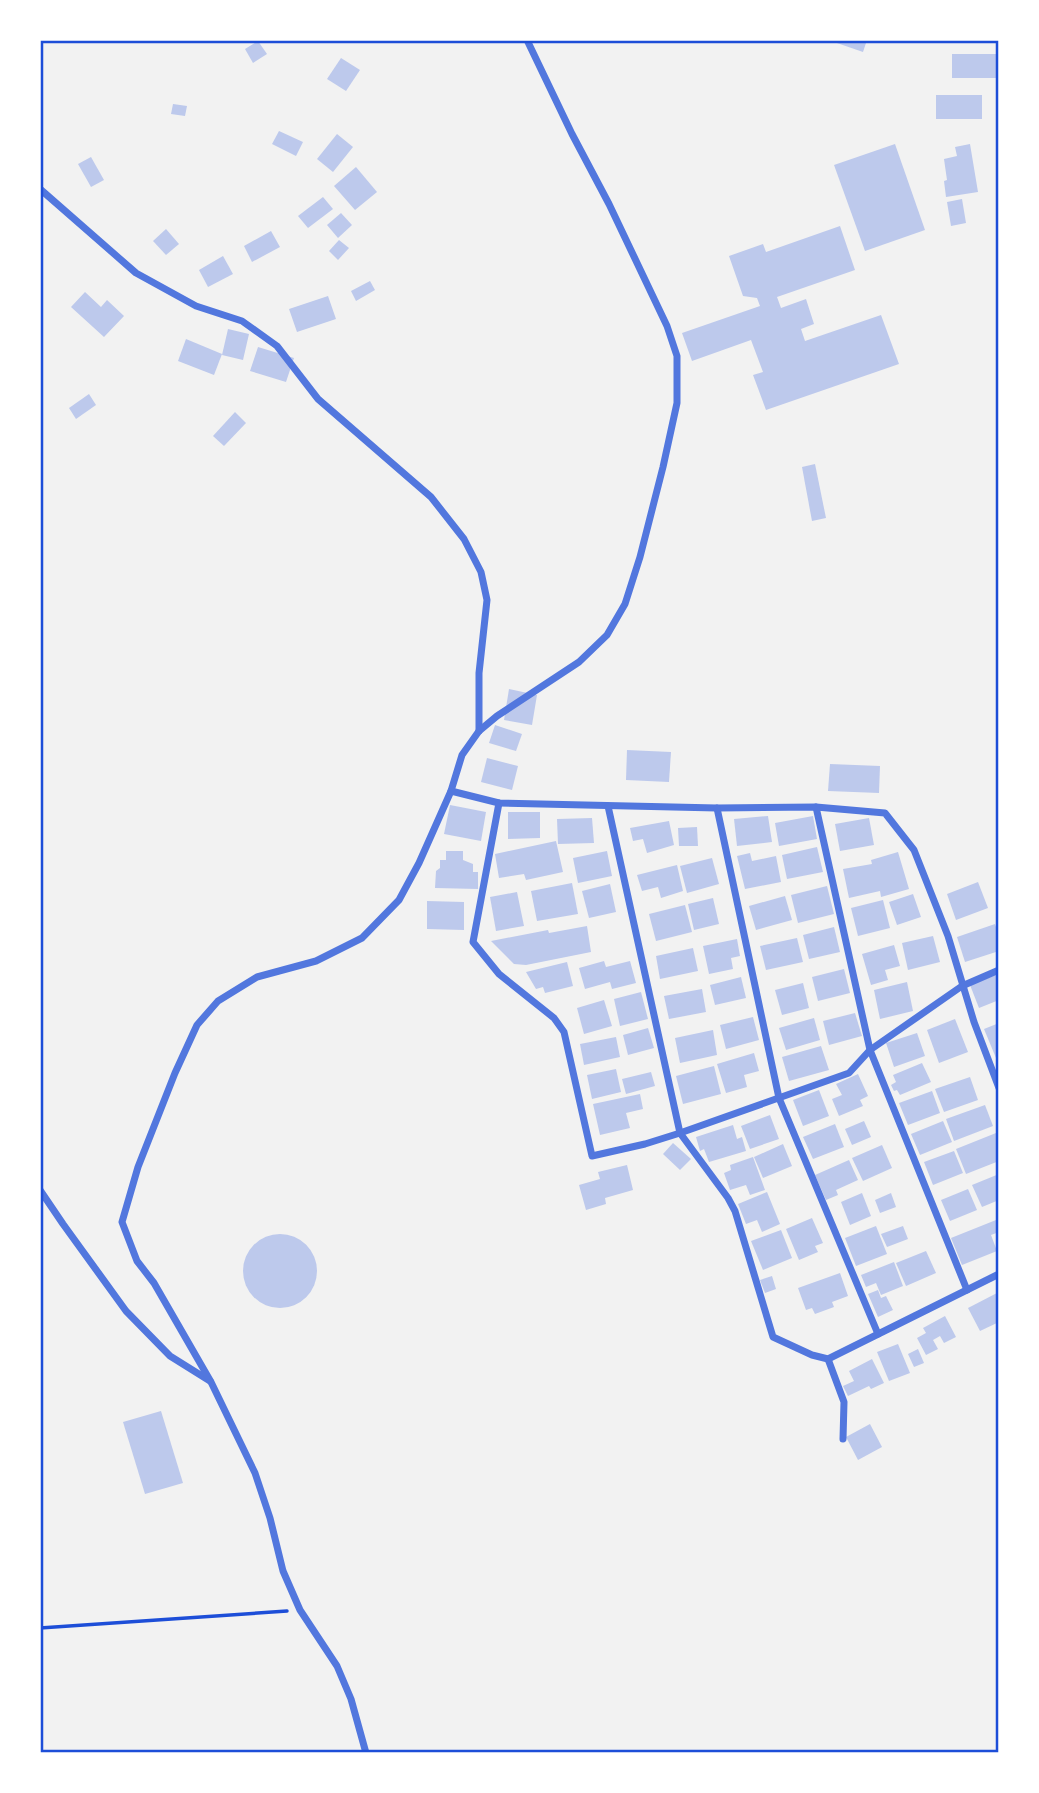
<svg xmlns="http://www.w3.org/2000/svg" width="1039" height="1793" viewBox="0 0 1039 1793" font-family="Figtree,sans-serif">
<rect width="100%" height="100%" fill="#f2f2f2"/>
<!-- building -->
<g fill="#bdc9ec">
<path d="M834,40H867L863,52L834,42Z"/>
<path d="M258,41L267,54L253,63L245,49Z"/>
<rect x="952" y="54" width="47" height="24"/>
<path d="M341,58L360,70L346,91L327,79Z"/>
<rect x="936" y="95" width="46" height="24"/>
<path d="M173,104L187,106L185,116L171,114Z"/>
<path d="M279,131L303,142L296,156L272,144Z"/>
<path d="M337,134L353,147L333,172L317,159Z"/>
<path d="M895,144L925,230L865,251L834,165Z"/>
<path d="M970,144L978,192L946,197L944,181L947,180L944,159L957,156L955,147Z"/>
<path d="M91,157L104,180L91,187L78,164Z"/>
<path d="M356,167L377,192L355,210L334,186Z"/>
<path d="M323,197L333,209L308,228L298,216Z"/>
<path d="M962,199L966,223L951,226L947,202Z"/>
<path d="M341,213L352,225L338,238L327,225Z"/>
<path d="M840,226L855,270L777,297L781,308L806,299L814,324L801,329L805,341L881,315L899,364L766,410L753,375L763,372L751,340L692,361L682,333L760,306L757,298L743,296L729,256L763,244L766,252Z"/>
<path d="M166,229L179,244L166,255L153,241Z"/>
<path d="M271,231L280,247L252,262L244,246Z"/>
<path d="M339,240L349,248L338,260L329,251Z"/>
<path d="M223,256L233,274L208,287L199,270Z"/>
<path d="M370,281L375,290L356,301L351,291Z"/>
<path d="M85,292L101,307L107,300L124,316L104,337L71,307Z"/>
<path d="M328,296L336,319L297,332L289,309Z"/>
<path d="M228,329L249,334L243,360L222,355Z"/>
<path d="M186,339L222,354L214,375L178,361Z"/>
<path d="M258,347L294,358L286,382L250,371Z"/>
<path d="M89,394L96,405L76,419L69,408Z"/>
<path d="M235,412L246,423L224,446L213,436Z"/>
<path d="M815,464L826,518L812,521L802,467Z"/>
<path d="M509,689L537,695L532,725L504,720Z"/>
<path d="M495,725L522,734L516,751L489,743Z"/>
<path d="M627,750L671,752L669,782L626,780Z"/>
<path d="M487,758L518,766L512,790L481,782Z"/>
<path d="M830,764L880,766L879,793L828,791Z"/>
<path d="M450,805L486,812L481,841L444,834Z"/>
<path d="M508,812H540V838L508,839Z"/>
<path d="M768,816L772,842L737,846L734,819Z"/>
<path d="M813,816L817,839L779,846L775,823Z"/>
<path d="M592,818L594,843L558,844L557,819Z"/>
<path d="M869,818L874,845L840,851L835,824Z"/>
<path d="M669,821L674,845L647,853L643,839L633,841L630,828Z"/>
<path d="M697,827L698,846H679L678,828Z"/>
<path d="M556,841L563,872L526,880L524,874L499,878L495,854Z"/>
<path d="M817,847L823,872L787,879L782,855Z"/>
<path d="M446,851H463V860L473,864V872H478V889L435,888L436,871L440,868V860H446Z"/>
<path d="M607,851L612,876L578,883L573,858Z"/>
<path d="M898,852L909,889L881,897L880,891L849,898L843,869L872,864L871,860Z"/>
<path d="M750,853L752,861L776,856L781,882L745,889L737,856Z"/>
<path d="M712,858L719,884L687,893L680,866Z"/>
<path d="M677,865L683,891L661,898L658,887L642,891L637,875Z"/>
<path d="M978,882L988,908L956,920L947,894Z"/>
<path d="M572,883L578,914L537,921L531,891Z"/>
<path d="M610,884L616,912L589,918L582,891Z"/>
<path d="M827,886L834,914L798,923L791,895Z"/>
<path d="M517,892L524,926L496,931L490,897Z"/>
<path d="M913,894L921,917L897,925L889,902Z"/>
<path d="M785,896L792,920L756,930L749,906Z"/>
<path d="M713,898L719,924L694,930L688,904Z"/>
<path d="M883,900L890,928L858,936L851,908Z"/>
<path d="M427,901L464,902V930L427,929Z"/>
<path d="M685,905L692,932L656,941L649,914Z"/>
<path d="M995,924L999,936V951L965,962L957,937Z"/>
<path d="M587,926L591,952L526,965L514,964L491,941L548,930L549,933Z"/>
<path d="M834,927L840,952L809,959L803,935Z"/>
<path d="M933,936L940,962L908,970L902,943Z"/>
<path d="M797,938L803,962L766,970L760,946Z"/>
<path d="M737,939L740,956L731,958L733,969L709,974L703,946Z"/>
<path d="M894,945L900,966L885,970L888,980L871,985L862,954Z"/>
<path d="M693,948L698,971L660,979L656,956Z"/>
<path d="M604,961L606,967L630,961L636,983L612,989L610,982L585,989L579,968Z"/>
<path d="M567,962L573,986L545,993L543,987L536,989L526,972Z"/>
<path d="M844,969L850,993L818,1001L812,977Z"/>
<path d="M999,974V1000L979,1008L970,985Z"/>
<path d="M741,977L746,998L715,1005L710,985Z"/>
<path d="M907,982L913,1011L880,1019L874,990Z"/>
<path d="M803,983L809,1008L782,1015L775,990Z"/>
<path d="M702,989L706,1012L669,1019L664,996Z"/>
<path d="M641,992L648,1019L620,1026L614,999Z"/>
<path d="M604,1000L612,1026L584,1034L577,1008Z"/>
<path d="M855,1013L862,1036L829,1045L823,1021Z"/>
<path d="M753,1017L759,1040L726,1049L720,1025Z"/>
<path d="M814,1018L820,1040L786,1050L779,1028Z"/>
<path d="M955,1019L968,1052L939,1063L927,1030Z"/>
<path d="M999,1023V1057L996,1058L984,1029Z"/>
<path d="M648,1028L654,1048L628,1055L623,1035Z"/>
<path d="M713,1030L717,1055L680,1063L675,1038Z"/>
<path d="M917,1033L925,1056L894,1067L886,1043Z"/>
<path d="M616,1037L620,1057L584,1065L580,1044Z"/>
<path d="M821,1046L829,1070L789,1081L782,1057Z"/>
<path d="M754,1053L759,1071L744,1075L747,1087L726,1093L717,1064Z"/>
<path d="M922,1063L931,1082L900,1095L897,1090L894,1091L891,1085L896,1082L893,1075Z"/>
<path d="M714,1066L721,1094L683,1104L676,1076Z"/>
<path d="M616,1069L621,1092L592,1099L587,1075Z"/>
<path d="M651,1072L655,1086L626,1094L622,1079Z"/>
<path d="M858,1074L868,1096L860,1100L863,1106L839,1116L832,1099L842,1095L836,1084Z"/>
<path d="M970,1077L978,1100L944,1112L935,1089Z"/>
<path d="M819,1090L829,1116L803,1126L793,1100Z"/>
<path d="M932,1091L940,1113L908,1125L899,1103Z"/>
<path d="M640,1094L643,1109L626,1113L630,1128L600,1135L593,1104Z"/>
<path d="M985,1105L993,1126L954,1141L946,1119Z"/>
<path d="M770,1115L779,1139L750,1149L741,1126Z"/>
<path d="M864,1121L871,1137L852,1145L845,1129Z"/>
<path d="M943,1121L952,1142L920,1155L911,1134Z"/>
<path d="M835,1124L844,1147L813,1159L803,1137Z"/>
<path d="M733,1125L737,1139L742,1137L746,1151L709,1162L704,1149L700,1151L696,1137Z"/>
<path d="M996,1133L999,1140V1161L966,1174L956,1149Z"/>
<path d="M673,1143L691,1159L680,1170L663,1154Z"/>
<path d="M783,1144L792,1166L763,1178L754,1157Z"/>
<path d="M882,1145L892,1168L863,1181L852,1158Z"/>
<path d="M954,1151L963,1173L933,1185L924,1162Z"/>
<path d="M753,1157L765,1190L750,1195L746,1185L730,1190L724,1173L731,1170L730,1165Z"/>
<path d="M849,1160L858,1180L836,1190L838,1195L826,1200L815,1175Z"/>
<path d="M627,1165L633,1190L605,1198L606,1204L586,1210L579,1185L600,1179L598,1172Z"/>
<path d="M999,1174V1200L982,1207L972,1185Z"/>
<path d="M968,1189L977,1210L950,1221L941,1200Z"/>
<path d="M767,1192L780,1224L762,1232L757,1220L746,1224L738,1204Z"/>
<path d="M862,1193L871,1216L850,1225L841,1202Z"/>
<path d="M891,1193L896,1207L880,1213L875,1200Z"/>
<path d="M812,1218L823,1243L815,1246L818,1252L799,1260L786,1229Z"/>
<path d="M996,1220L999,1232L991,1235L997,1251L962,1265L951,1238Z"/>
<path d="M876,1226L887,1254L856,1266L845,1238Z"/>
<path d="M903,1226L908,1239L887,1247L881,1234Z"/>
<path d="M781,1230L792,1258L763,1270L751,1241Z"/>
<circle cx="280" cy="1271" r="37"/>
<path d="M926,1251L936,1273L906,1286L896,1263Z"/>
<path d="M894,1262L903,1286L881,1295L876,1283L866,1287L861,1275Z"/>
<path d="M840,1273L848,1296L832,1302L834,1307L815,1314L812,1308L806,1310L798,1288Z"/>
<path d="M772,1276L776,1289L765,1293L760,1280Z"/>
<path d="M878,1290L881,1298L886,1296L893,1310L878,1317L868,1294Z"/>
<path d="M997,1293L999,1295V1322L980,1331L968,1308Z"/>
<path d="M945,1316L956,1337L944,1343L940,1336L933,1340L938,1349L926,1355L917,1338L926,1333L923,1328Z"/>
<path d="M898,1344L910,1373L889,1381L877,1352Z"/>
<path d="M918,1349L924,1363L914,1367L908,1354Z"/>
<path d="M872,1359L884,1383L871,1389L869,1386L848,1396L843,1386L854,1381L849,1371Z"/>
<path d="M161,1411L183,1483L145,1494L123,1422Z"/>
<path d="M870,1424L882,1447L858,1460L846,1437Z"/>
</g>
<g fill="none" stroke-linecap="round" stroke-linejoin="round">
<!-- path -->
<path stroke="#1d4ed8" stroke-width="3.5" d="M40,1628L287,1611"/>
<!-- minor -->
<g stroke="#5277de" stroke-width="7">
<path d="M40,189L136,273L196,306L242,321L277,346L318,399L431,497L464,539L481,572L487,600L479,673V731"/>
<path d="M451,791L499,803L717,808L816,807L885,813L914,850L948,936L974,1022L999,1088"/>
<path d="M499,803L473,942L499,974L554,1018L564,1032L592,1156L645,1144L680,1133L849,1073L870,1050L962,986L999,970"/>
<path d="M608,806L680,1133L728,1198L735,1211L773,1337L812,1355L828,1359L999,1274"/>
<path d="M816,807L870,1050L967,1290"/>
<path d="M717,808L779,1098L878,1334"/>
<path d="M40,1190L63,1224L126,1311L170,1356L210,1381"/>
<path d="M828,1359L844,1402L843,1439"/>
<path d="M366,1753L351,1699L337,1666L300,1610L283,1571L270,1518L255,1473L211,1382L154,1283L137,1261L122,1222L138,1167L175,1073L197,1025L218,1001L257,977L316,961L362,938L399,900L419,863L451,791L462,755L479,731L497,716L579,662L607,635L625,604L640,557L663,467L677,403V356L667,326L609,204L572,134L527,40"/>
</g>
</g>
<!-- border -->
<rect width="1039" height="1793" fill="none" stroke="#ffffff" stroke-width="84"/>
<rect x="42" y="42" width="955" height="1709" fill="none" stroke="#1d4ed8" stroke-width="2.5"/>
</svg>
